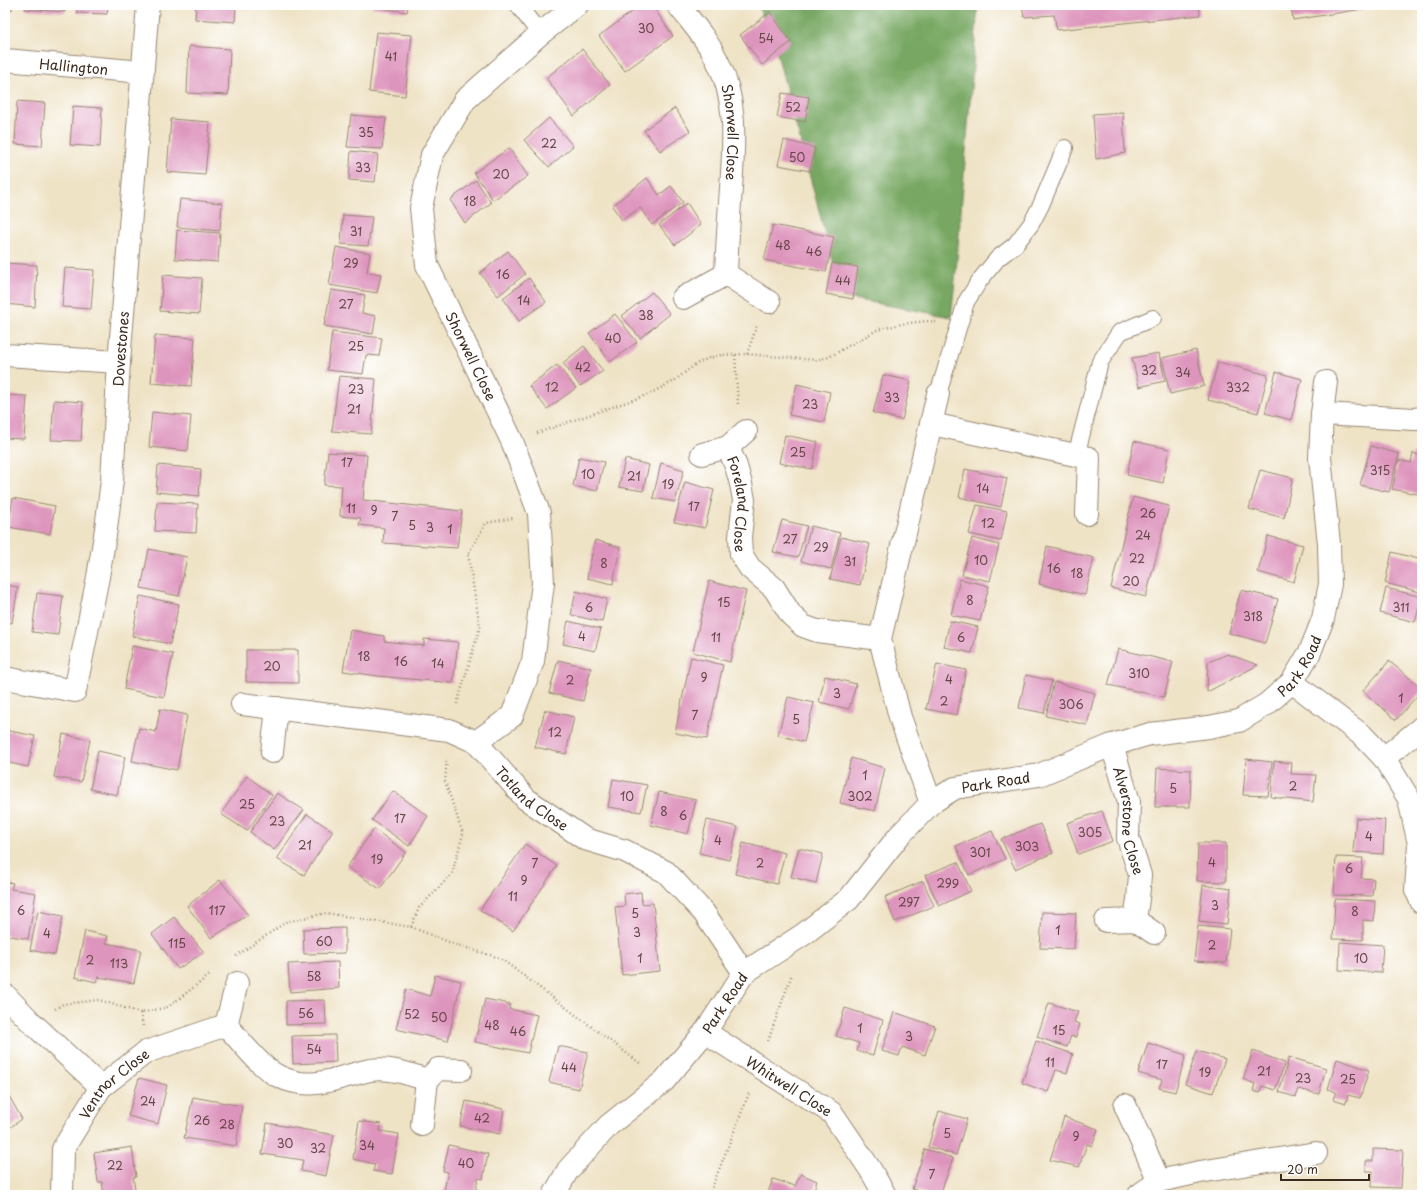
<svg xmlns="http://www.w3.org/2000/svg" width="1427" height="1200" viewBox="0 0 1427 1200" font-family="'Playpen Sans',sans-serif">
<rect width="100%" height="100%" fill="#fff"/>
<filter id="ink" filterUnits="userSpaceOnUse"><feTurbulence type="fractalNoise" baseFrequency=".025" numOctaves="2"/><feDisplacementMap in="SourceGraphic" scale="8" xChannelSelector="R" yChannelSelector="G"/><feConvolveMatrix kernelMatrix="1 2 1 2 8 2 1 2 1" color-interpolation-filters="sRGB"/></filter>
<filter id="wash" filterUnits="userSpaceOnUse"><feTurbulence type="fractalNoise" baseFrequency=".012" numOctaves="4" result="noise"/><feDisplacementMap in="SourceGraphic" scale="16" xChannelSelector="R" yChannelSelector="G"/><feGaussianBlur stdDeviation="0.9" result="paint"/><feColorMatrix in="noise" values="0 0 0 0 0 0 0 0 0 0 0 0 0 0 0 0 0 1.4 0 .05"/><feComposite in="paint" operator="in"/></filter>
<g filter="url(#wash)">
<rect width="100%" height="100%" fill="#efe3c6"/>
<!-- forest -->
<path fill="#77a762" stroke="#596840" d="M757,5H978L956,271L951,317L842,297L772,35Z"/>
<g id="blocks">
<!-- building -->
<g fill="#de95bd">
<path d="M5,5H12V10L5,9Z"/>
<path d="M25,5H65V12L25,9Z"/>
<path d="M77,5H108L107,14L77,13Z"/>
<path d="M196,5H236L235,22L195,19Z"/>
<path d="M372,5H408L407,12L372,7Z"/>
<path d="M641,5H652L673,36L625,71L599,36Z"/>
<path d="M1022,5H1199L1200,15L1057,30L1054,15L1024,17Z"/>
<path d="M1291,5H1382V6L1293,20Z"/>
<path d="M770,12L791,42L762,65L740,35Z"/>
<path d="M376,32L412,35L405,96L369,92Z"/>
<path d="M189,46L230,49L228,95L187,93Z"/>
<path d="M582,49L610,85L574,116L546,78Z"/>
<path d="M782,93L809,97L805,122L777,117Z"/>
<path d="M5,101L8,102L6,131H5Z"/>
<path d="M17,101L45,103L42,146L15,144Z"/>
<path d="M73,106L102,108L100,147L70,145Z"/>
<path d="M675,108L690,131L660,151L644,130Z"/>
<path d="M1123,112L1125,153L1096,159L1093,114Z"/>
<path d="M351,115L386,118L382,149L347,147Z"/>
<path d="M549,118L573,146L549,167L524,140Z"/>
<path d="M171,119L210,122L205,175L167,172Z"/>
<path d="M784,140L815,148L810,171L778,165Z"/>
<path d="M509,148L528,176L493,200L474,173Z"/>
<path d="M351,151L378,154L375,182L349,180Z"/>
<path d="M647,178L659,195L671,186L683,202L652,225L640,208L622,220L612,206Z"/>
<path d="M476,180L491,203L465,223L450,200Z"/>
<path d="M180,199L222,203L220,231L177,227Z"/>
<path d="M687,203L701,225L675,245L659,225Z"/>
<path d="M343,215L372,217L368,246L341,244Z"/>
<path d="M773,225L834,237L826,272L764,260Z"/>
<path d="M177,230L220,233L218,262L175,259Z"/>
<path d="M336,247L370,253L367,272L381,274L377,293L329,285Z"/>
<path d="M508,251L525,274L498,296L480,273Z"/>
<path d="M5,263L37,265L35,307L5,304Z"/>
<path d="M832,263L858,267L853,299L826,294Z"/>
<path d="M65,268L94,270L91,309L62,307Z"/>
<path d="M163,275L202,278L199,314L160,311Z"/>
<path d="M529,278L546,302L519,321L503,298Z"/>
<path d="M331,290L365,295L362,313L376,316L373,334L324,326Z"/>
<path d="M652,292L670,314L640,338L622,316Z"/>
<path d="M615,314L637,342L610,362L589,333Z"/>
<path d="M332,332L382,338L379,356L366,355L363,374L327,370Z"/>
<path d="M155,335L195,338L191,386L151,383Z"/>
<path d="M584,346L603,371L580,386L563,363Z"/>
<path d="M1196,350L1204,386L1170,394L1162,358Z"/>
<path d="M1159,353L1165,381L1139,387L1132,358Z"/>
<path d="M1218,362L1268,375L1258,413L1208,400Z"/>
<path d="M557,365L576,388L547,409L529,386Z"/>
<path d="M1276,372L1302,379L1291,420L1265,413Z"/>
<path d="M883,375L911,381L902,420L873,413Z"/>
<path d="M339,376L376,379L371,434L332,431Z"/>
<path d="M797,384L830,392L824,422L789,415Z"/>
<path d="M5,395L27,396L24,439L5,438Z"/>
<path d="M54,400L83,402L81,441L51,440Z"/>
<path d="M152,412L191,416L188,451L149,447Z"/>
<path d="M785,435L818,442L812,469L779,463Z"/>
<path d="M1134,441L1169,449L1163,483L1127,475Z"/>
<path d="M1371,446L1399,454L1389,492L1360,485Z"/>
<path d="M328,452L367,455L363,500L462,511L457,548L383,543L384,528L359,525L361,518L340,516L342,486L324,485Z"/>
<path d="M1413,453L1422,456V495L1392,489L1399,460L1411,463Z"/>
<path d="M579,457L604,462L597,491L573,486Z"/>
<path d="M625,459L649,465L643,491L619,487Z"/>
<path d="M661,463L684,470L675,502L653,498Z"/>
<path d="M158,465L201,469L199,496L156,492Z"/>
<path d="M965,469L1007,478L1001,507L959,497Z"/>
<path d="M1260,470L1293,478L1284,518L1249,509Z"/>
<path d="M685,482L714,490L705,528L674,522Z"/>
<path d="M1133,497L1169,506L1146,597L1111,588Z"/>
<path d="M13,498L55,506L50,534L8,527Z"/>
<path d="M157,502L198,504L196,533L155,531Z"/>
<path d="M977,505L1007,511L1001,541L969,534Z"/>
<path d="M782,520L807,526L798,557L773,552Z"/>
<path d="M811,526L840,533L831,569L801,561Z"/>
<path d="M1268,536L1303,545L1294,582L1258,572Z"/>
<path d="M841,537L870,544L860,585L830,579Z"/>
<path d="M972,538L999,545L990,581L962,575Z"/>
<path d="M595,540L620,547L613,584L587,578Z"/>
<path d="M1047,546L1094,558L1085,595L1039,584Z"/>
<path d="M149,549L187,557L179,596L141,588Z"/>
<path d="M1392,552L1422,560V584L1420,592L1385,583Z"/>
<path d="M960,579L989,586L980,621L951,615Z"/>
<path d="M709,581L746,591L730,662L693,652Z"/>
<path d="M5,585L18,587L12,623L5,622Z"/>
<path d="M1386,588L1422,597L1415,622L1380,613Z"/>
<path d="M1241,590L1278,599L1265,643L1229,633Z"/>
<path d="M576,591L607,599L602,622L571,615Z"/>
<path d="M37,593L63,596L58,635L32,632Z"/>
<path d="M140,596L179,604L170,644L132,636Z"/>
<path d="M568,621L601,629L595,651L563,644Z"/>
<path d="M950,621L978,627L972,653L944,647Z"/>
<path d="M350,630L384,636V641L424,646V639L458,642L453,683L378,676L343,671Z"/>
<path d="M132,646L173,654L164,697L124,689Z"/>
<path d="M1118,649L1173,662L1164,697L1108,685Z"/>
<path d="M246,650H298V683L246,682Z"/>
<path d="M1228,654L1258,665L1207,692L1208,662Z"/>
<path d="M691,657L723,665L707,739L675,733Z"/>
<path d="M558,660L591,668L583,701L549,693Z"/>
<path d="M1389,661L1422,688V690L1396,720L1363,691Z"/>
<path d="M937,664L966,670L957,715L926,709Z"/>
<path d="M1026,675L1052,681L1044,713L1019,708Z"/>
<path d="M825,676L856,684L849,709L819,702Z"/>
<path d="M1054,682L1095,693L1087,725L1046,716Z"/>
<path d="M788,697L814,703L804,742L778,735Z"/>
<path d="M160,709L187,715L177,770L132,761L139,728L156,732Z"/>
<path d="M545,710L574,717L566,754L535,747Z"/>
<path d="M5,730L35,736L28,767L5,762Z"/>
<path d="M63,734L90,740L81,782L54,777Z"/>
<path d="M98,751L125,757L117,795L90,789Z"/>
<path d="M851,758L885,768L875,811L840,803Z"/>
<path d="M1246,759L1272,762L1268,796L1243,795Z"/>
<path d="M1274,761L1292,763L1291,774L1316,775L1313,802L1271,797Z"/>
<path d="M1157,768L1191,770L1190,807H1155Z"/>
<path d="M247,776L272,795L247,831L221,814Z"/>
<path d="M613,779L647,785L641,812L608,807Z"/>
<path d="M393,791L428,816L409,846L372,820Z"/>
<path d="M659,792L696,800L688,834L651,825Z"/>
<path d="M277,793L304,810L274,850L250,832Z"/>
<path d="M1102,811L1113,841L1078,854L1067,823Z"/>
<path d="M307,814L333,831L304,875L277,859Z"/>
<path d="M1356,818L1385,820L1383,854L1353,852Z"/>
<path d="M707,820L738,827L729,860L699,853Z"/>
<path d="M1040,824L1053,853L1015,869L1001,839Z"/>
<path d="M374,829L406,852L380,889L347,867Z"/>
<path d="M992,831L1005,859L969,875L956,846Z"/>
<path d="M743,843L785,853L777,884L735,874Z"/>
<path d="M1198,843H1226V882L1197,881Z"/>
<path d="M525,844L557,866L513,931L480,910Z"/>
<path d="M799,848L823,854L816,883L791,877Z"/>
<path d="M1336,857L1363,858L1361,878L1374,879L1372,896L1334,895Z"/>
<path d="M958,862L971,891L939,906L925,875Z"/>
<path d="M220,880L248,915L211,938L187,906Z"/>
<path d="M923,881L934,906L895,922L885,897Z"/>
<path d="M5,882L13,883L11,889L36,893L28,939L5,935Z"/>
<path d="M1203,885L1231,889L1227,924L1199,921Z"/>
<path d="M641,892L642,904L653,903L660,971L622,975L615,907L625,906L624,894Z"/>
<path d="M1335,899L1375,901L1374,921L1363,920V940L1333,939Z"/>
<path d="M38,911L63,916L55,955L30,950Z"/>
<path d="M1042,912L1076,913L1074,949L1040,948Z"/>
<path d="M174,917L204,952L178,969L152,934Z"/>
<path d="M1198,926L1230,929L1226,963L1194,961Z"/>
<path d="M345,928V953L304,954L303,929Z"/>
<path d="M85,931L108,936L106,943L141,950L134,983L98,977L96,982L75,977Z"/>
<path d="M1340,942L1383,945L1381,973L1339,970Z"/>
<path d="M338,962L339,988L290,992L288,964Z"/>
<path d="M435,975L461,981L448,1041L396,1029L406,989L430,996Z"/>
<path d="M485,999L510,1004L509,1009L537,1015L528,1053L475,1042Z"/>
<path d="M325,1000L326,1024L286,1025V1001Z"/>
<path d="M1049,1003L1078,1012L1074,1022L1080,1024L1076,1037L1071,1036L1067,1047L1037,1037Z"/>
<path d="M845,1008L883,1020L873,1055L857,1051L859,1043L836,1036Z"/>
<path d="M894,1012L935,1026L925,1055L902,1047L899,1056L882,1051Z"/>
<path d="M335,1035L336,1062L293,1064L292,1036Z"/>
<path d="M1036,1041L1073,1054L1067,1073L1056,1070L1048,1092L1022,1083Z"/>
<path d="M1148,1043L1186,1055L1175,1092L1159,1088L1162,1080L1138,1073Z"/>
<path d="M558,1046L588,1052L579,1089L549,1082Z"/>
<path d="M1197,1051L1225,1059L1213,1093L1185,1084Z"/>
<path d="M1253,1051L1285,1063L1275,1090L1262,1086L1260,1093L1253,1091L1255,1084L1243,1079Z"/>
<path d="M1289,1057L1326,1068L1319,1094L1298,1089L1295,1097L1279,1092Z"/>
<path d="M1337,1059L1369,1070L1360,1098L1348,1095L1346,1103L1333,1099L1336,1092L1328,1089Z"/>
<path d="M139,1078L167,1085L158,1124L128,1116Z"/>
<path d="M5,1089L22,1119L5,1131Z"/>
<path d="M193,1097L242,1106L236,1146L184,1138Z"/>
<path d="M466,1101L504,1109L500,1134L460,1126Z"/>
<path d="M939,1111L967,1119L956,1155L928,1147Z"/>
<path d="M1064,1117L1098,1129L1092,1146L1087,1144L1079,1167L1050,1160Z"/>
<path d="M359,1121L381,1124L380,1131L399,1134L392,1174L373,1171L375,1164L353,1159Z"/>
<path d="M267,1123L334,1135L326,1176L301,1171L303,1160L262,1154Z"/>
<path d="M449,1145L488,1154L483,1179L478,1178L475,1195H443L448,1172L443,1171Z"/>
<path d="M132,1147L136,1177H133L136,1195H104L102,1182H98L94,1153Z"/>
<path d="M925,1149L953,1158L940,1195H930L912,1189Z"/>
<path d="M1373,1149L1403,1150L1401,1188L1372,1187L1373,1171H1366V1161H1373Z"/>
<path d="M801,1174L817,1181L812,1195H767L773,1179L795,1186Z"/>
<path d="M824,1189L839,1195H822Z"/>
</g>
</g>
</g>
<g filter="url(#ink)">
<use href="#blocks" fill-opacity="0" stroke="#958672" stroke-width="1"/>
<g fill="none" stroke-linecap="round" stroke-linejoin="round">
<!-- lane casing -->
<g stroke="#958672" stroke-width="18">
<g id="lane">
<path d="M518,5L540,34"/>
<path d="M938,394L966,302L980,280L998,258L1015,245L1031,224L1041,205L1065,148"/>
<path d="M1076,456L1100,362L1120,332L1153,318"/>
</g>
</g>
<!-- street casing -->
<g stroke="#958672" stroke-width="24">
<g id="street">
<path id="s1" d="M678,5C692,23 707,39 717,60C738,101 734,143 731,188C729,217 727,245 726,274"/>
<path id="s2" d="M5,60L143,72"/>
<path d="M683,298L726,274L769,302"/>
<path d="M5,355L119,362"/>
<path d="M1322,414L1415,419L1422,418"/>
<path d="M932,424L1089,458L1087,514"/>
<path id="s3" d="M728,447L736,466L741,484L744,500L740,537L741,554L750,568L774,588L791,615L803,626L817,631L880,639"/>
<path d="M702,454L728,447L746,431"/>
<path id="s4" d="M5,678L75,691L98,577L106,529L112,480L119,362L148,5"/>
<path d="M1292,682L1363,736L1384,758L1409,799L1419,844L1416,890L1422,903"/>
<path id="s5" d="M242,704L449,730L476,742L526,799L585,839L625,851L666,872L704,913L744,973"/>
<path d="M476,742L512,716L533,661L543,583L539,513L512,441L427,265L421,208L432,155L465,100L540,34L577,5"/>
<path id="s6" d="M1112,745L1129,802L1128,838L1140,875L1138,899L1135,920"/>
<path d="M272,752L277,708"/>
<path d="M1384,758L1422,727"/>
<path d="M931,803L900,717L880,639L938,394"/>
<path d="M1106,921L1135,920L1154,933"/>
<path d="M5,995L31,1022L101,1087"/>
<path d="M226,1025C240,1040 260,1067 278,1076C312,1093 337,1077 370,1070C390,1067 409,1074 427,1080L438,1069L461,1070"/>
<path id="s7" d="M705,1032L832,1113L870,1169L885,1195"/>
<path d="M1125,1105L1159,1181"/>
<path d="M422,1125L427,1080"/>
<path id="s8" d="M62,1195L63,1149L101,1087L146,1052L226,1025L237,983"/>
<path id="s9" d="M554,1195L568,1170L609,1125L664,1081L705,1032L744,973L804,934L849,899L899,836L931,803L955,788L1039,775L1112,745L1150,734L1209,727L1239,721L1267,704L1292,682L1310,652L1323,619L1330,584L1329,544L1320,458L1322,414L1326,382"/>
<path d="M1139,1195L1159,1181L1200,1172L1316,1153"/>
</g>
</g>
<!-- path -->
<g stroke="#958672" stroke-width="2.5" stroke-dasharray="1 3" stroke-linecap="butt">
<path d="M747,354L757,325"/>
<path d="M735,355L738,406"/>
<path d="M537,433L647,395L674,381L696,364L709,358L721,355L747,354L816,360L829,357L877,330L901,324L927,321L936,322"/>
<path d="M457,704L480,627L468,554L486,523L513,518"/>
<path d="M411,927L454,944L500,958L641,1064"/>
<path d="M236,956L286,922L326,913L411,927L419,908L452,874L463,834L445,781L447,758"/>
<path d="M55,1009L63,1004L99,1000L141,1013L168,1007L211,974"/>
<path d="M141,1013L143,1026"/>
<path d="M768,1041L792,974"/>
<path d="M709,1195L750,1091"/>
</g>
<!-- lane -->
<use href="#lane" stroke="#fff" stroke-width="16"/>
<!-- street -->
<use href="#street" stroke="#fff" stroke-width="22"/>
</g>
</g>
<g text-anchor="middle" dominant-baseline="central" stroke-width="3" stroke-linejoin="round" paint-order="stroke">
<!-- number labels -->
<g font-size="12" fill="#644546">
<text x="646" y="28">30</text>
<text x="766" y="38">54</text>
<text x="391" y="56">41</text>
<text x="793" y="107">52</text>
<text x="366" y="132">35</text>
<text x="549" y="143">22</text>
<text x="797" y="157">50</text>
<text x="363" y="167">33</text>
<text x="501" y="174">20</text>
<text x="470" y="201">18</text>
<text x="356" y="231">31</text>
<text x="783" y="245">48</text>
<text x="814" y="251">46</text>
<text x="351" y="263">29</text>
<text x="503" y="274">16</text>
<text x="843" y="280">44</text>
<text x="524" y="300">14</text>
<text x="346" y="304">27</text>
<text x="646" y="315">38</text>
<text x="613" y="338">40</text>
<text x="356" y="346">25</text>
<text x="583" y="367">42</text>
<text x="1149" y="370">32</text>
<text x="1183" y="372">34</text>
<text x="552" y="387">12</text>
<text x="1238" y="387">332</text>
<text x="356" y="389">23</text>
<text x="892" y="397">33</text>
<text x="810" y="404">23</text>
<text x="354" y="409">21</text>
<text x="798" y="452">25</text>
<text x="347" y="462">17</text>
<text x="1380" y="470">315</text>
<text x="588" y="474">10</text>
<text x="634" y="476">21</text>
<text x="668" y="484">19</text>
<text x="983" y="488">14</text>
<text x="694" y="506">17</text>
<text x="351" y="508">11</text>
<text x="374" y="510">9</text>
<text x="1148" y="513">26</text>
<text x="395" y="516">7</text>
<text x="988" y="523">12</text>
<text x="412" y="525">5</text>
<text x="430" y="527">3</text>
<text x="450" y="529">1</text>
<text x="1143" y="535">24</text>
<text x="790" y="539">27</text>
<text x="821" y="547">29</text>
<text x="1137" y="558">22</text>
<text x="981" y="560">10</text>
<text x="850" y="561">31</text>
<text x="604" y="563">8</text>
<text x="1054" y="568">16</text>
<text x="1077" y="573">18</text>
<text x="1131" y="581">20</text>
<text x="970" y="600">8</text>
<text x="724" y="602">15</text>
<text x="589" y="607">6</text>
<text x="1401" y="607">311</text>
<text x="1253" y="616">318</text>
<text x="582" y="636">4</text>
<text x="716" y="637">11</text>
<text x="961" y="637">6</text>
<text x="364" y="656">18</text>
<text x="401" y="661">16</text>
<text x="438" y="663">14</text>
<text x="272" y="666">20</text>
<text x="1139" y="673">310</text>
<text x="704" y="677">9</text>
<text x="949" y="679">4</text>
<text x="570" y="680">2</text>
<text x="837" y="693">3</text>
<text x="1401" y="698">1</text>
<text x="944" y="701">2</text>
<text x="1071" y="704">306</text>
<text x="695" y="715">7</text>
<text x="796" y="719">5</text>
<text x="555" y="732">12</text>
<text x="865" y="775">1</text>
<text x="1293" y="786">2</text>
<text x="1173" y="788">5</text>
<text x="627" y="796">10</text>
<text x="860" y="796">302</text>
<text x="247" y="804">25</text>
<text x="664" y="811">8</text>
<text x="683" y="815">6</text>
<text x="400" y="818">17</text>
<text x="277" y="821">23</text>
<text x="1090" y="832">305</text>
<text x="1369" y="836">4</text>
<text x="718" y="840">4</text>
<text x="305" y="845">21</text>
<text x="1027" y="846">303</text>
<text x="980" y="852">301</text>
<text x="377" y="859">19</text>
<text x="1212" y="862">4</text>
<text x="535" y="863">7</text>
<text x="760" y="863">2</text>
<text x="1349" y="868">6</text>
<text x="524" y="880">9</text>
<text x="948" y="883">299</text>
<text x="513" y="896">11</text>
<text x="909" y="902">297</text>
<text x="1215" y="905">3</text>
<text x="21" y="910">6</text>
<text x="217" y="910">117</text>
<text x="1355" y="911">8</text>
<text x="635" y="913">5</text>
<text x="1058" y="930">1</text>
<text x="637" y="932">3</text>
<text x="47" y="933">4</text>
<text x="324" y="941">60</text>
<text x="177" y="943">115</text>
<text x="1212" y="945">2</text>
<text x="640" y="958">1</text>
<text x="1361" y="958">10</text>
<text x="90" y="960">2</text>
<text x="119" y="963">113</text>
<text x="314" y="976">58</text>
<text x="306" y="1013">56</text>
<text x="412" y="1014">52</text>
<text x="439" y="1017">50</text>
<text x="492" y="1025">48</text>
<text x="860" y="1028">1</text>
<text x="1059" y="1030">15</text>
<text x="518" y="1031">46</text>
<text x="909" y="1036">3</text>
<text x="314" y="1049">54</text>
<text x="1050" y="1062">11</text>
<text x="1162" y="1064">17</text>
<text x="569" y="1067">44</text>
<text x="1264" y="1071">21</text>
<text x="1205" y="1072">19</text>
<text x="1303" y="1078">23</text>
<text x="1348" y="1079">25</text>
<text x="148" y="1101">24</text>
<text x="482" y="1118">42</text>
<text x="202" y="1120">26</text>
<text x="227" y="1124">28</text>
<text x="947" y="1133">5</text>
<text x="1076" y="1136">9</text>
<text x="285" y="1143">30</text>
<text x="367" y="1145">34</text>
<text x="318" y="1148">32</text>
<text x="466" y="1163">40</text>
<text x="115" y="1165">22</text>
<text x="932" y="1174">7</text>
</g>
<!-- street labels -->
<g font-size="14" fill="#3b2a1e" stroke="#fff">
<text stroke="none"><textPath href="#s2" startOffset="69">Hallington</textPath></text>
<text stroke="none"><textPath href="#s1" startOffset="142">Shorwell Close</textPath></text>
<text stroke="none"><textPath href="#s4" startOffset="417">Dovestones</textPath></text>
<text transform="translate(471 356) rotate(64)">Shorwell Close</text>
<text stroke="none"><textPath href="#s3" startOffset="59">Foreland Close</textPath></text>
<text stroke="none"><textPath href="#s9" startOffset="955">Park Road</textPath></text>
<text stroke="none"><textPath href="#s9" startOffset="619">Park Road</textPath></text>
<text stroke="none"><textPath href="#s5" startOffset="318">Totland Close</textPath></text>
<text stroke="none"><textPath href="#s6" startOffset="78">Alverstone Close</textPath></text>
<text stroke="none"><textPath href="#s9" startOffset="259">Park Road</textPath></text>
<text stroke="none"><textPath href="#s8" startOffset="130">Ventnor Close</textPath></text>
<text stroke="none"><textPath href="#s7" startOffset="100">Whitwell Close</textPath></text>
</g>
</g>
<!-- margin -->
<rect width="1427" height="1200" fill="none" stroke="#fff" stroke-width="20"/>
<!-- scale -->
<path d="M1281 1174v6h88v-6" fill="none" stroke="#3b2a1e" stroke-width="2"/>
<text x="1287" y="1174" font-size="12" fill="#3b2a1e" stroke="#ffffff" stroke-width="3" paint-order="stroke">20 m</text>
</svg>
